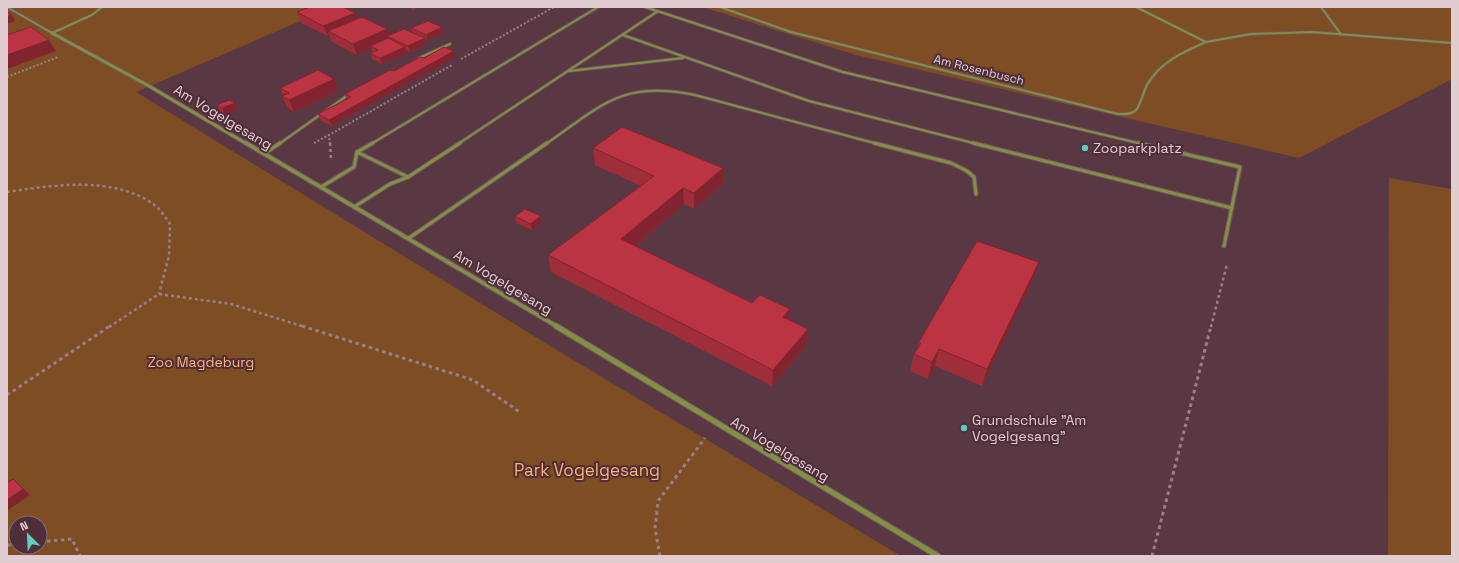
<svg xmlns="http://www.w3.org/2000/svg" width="1459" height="563" viewBox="0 0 1459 563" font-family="'Space Grotesk',sans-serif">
<rect width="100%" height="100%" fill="#5a3843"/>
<!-- green -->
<g fill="#7e4d23" fill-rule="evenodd">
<path d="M7,7H333L136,92L565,355L901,556H7ZM16,523H40V547H16Z"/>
<path d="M702,7H1452V79L1299,158L856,55Z"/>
<path d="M1389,178L1452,189V556H1388Z"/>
</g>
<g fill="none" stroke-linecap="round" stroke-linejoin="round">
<!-- service-far1 casing -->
<g stroke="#755660" stroke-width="3.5">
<g id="service-far1">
<path d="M7,7L52,33L92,15L102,7"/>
<path d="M645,7L843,72L1142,144"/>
<path d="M720,7L791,32L1118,114C1124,114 1131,115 1136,110C1141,105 1143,92 1147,85C1160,62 1183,52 1206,42"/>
<path d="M1136,7L1206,42L1251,34L1312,32L1452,43"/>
<path d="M1321,7L1340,33"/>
<path d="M623,35L809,101L977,144"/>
<path d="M419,58L450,44"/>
<path d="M569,71L683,58"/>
<path d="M279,144L348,95"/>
<path d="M371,144L598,7"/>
<path d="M458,144L658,11"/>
<path d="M546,144C602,105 622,80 695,95L878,144"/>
</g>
</g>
<!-- service casing -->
<g stroke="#755660" stroke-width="5">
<g id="service">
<path d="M874,143L951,163L967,171L974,177L976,194"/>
<path d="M973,143L1232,208"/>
<path d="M1138,143L1240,167L1224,246"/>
<path d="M357,152L408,177"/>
<path d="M264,154L280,143"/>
<path d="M321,187L354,167L357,152L373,143"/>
<path d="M354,207L390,184L408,177L460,143"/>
<path d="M409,238L547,143"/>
</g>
</g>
<!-- minor-far2 casing -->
<g stroke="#755660" stroke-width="4.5">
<path id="minor-far2" d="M52,33L149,86L247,144"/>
</g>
<!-- minor-far1 casing -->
<g stroke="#755660" stroke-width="5.5">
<path id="minor-far1" d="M246,143L558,327"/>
</g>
<!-- minor casing -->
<g stroke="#755660" stroke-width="7">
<path id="minor" d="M556,326L938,556"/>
</g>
<!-- path-far2 -->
<g stroke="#9b7f88" stroke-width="2" stroke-dasharray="2 2" stroke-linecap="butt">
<path d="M461,59L554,7"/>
<path d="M7,77L58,57"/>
<path d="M314,143L329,135"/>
<path d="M330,144L329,135L452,65"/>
</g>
<!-- path-far1 -->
<g stroke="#9b7f88" stroke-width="2.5" stroke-dasharray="3 3" stroke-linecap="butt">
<path d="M330,143L331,159"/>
<path d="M7,192C53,185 118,175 157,207C162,212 166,218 170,224L169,256L159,294"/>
<path d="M109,327L159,294L231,304L305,327"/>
<path d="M1211,327L1227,264"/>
</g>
<!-- path -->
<g stroke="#9b7f88" stroke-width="3" stroke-dasharray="3.5 3.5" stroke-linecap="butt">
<path d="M302,326L473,380L521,413"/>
<path d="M7,395L110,326"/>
<path d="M40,542L72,539L80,556"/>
<path d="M7,545H16"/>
<path d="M660,556L655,529L658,501L705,438"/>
<path d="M1152,556L1211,326"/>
</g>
<!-- service-far1 -->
<use href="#service-far1" stroke="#819044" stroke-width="2"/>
<!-- service -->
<use href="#service" stroke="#819044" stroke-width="3"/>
<!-- minor-far2 -->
<use href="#minor-far2" stroke="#819044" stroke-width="3"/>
<!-- minor-far1 -->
<use href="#minor-far1" stroke="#819044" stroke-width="3.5"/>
<!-- minor -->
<use href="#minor" stroke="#819044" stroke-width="5"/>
</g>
<!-- wall -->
<g fill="#a02d3a">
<path d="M409,7H422L415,10Z"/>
<path d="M297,12L357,19L387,29L389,35L412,33L411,28L442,27L444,33L427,40L425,39L426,44L410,52L406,50L407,53L382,64L372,59L370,53L373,52L371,48L357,55L332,42L329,36H328L301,23Z"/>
<path d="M455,57L332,126L321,121L318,114L347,99L345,94L394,71L424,58Z"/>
<path d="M280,88L338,91L294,112L287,107L282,96L283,95Z"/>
<path d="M235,103L238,109L225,115L220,112L217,105Z"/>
<path d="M593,148L723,168V184L694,209L684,204L635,246L752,303L790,309L789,320L808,329L806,346L772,386L551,272L548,255L641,186L595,165Z"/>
<path d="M515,216H541L542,222L532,230L516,223Z"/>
<path d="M1033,279L982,386L935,366L928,379L910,371L914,354L917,350L919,342Z"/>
</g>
<!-- shaded-wall -->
<g fill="#82242f">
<path d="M414,7H422L415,10Z"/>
<path d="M355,13L358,24L328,31L329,36H328L323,26Z"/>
<path d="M12,15L15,21L7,24V17Z"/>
<path d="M442,27L444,33L427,40L426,35Z"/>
<path d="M387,29L390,37L387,36L388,40L370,46L371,48L357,55L353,44Z"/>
<path d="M425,38L426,44L410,52L408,46Z"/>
<path d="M49,40L56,51L7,69V55Z"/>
<path d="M405,47L407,53L382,64L380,58Z"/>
<path d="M454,51L455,57L332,126L329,120Z"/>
<path d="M334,79L338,91L294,112L289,100Z"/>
<path d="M235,103L238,109L225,115L222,108Z"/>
<path d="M723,168V184L694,209V193Z"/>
<path d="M683,188L684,204L623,256L621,239Z"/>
<path d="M541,216L542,222L532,230L530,224Z"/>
<path d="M1039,262L1033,279L982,386L987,369Z"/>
<path d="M790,309L788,326L783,317Z"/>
<path d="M808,329L806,346L772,386L773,370Z"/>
<path d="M939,349L935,366L928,379L932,362Z"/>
<path d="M13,479L30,495L8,510L7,509V500Z"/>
</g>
<!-- building -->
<g fill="#ba3443" stroke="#82242f">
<path d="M310,7H343L355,13L323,26L297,12Z"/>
<path d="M7,12L12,15L7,17Z"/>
<path d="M362,17L387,29L353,44L328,31Z"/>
<path d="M428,21L442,27L426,35L411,28Z"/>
<path d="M31,27L49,40L7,55V35Z"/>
<path d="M404,29L425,38L408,46L387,36Z"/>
<path d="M388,38L405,47L380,58L370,53L378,50L370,46Z"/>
<path d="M444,47L454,51L329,120L318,114L351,97L345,94L390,70L394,71L420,57L424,58Z"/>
<path d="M318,70L334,79L289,100L282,96L289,93L280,88Z"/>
<path d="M229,100L235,103L222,108L217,105Z"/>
<path d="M622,127L723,168L694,193L683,188L621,239L752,303L760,295L790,309L783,317L808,329L773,370L548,255L654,176L593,148Z"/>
<path d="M525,209L541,216L530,224L515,216Z"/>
<path d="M977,241L1039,262L987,369L939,349L932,362L914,354L921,343L919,342Z"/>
<path d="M13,479L23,489L7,500V483Z"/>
</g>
<!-- markers -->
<g fill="#5dceb9" stroke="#4e2e38" stroke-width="1.5">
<circle cx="1085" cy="148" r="4"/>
<circle cx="964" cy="428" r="4"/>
</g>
<g text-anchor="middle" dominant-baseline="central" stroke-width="4" stroke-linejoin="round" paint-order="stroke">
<!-- far-street labels -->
<g font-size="12" fill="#e1ccd2" stroke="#4e2e38">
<text transform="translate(979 70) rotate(14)">Am Rosenbusch</text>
</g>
<!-- street labels -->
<g font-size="14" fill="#e1ccd2" stroke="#4e2e38">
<text transform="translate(223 117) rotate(31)">Am Vogelgesang</text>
<text transform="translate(503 282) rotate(31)">Am Vogelgesang</text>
<text transform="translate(780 449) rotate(31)">Am Vogelgesang</text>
</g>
<!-- poi labels -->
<g font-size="14" fill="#e1ccd2" stroke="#4e2e38" text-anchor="start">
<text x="1093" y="148">Zooparkplatz</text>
<text x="972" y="420">Grundschule "Am<tspan x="972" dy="16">Vogelgesang"</tspan></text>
</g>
<!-- park labels -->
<g font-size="14" fill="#ffb273" stroke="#4e2e38">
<text x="201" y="362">Zoo Magdeburg</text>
</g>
<!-- near-park labels -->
<g font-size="17" fill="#ffb273" stroke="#4e2e38">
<text x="587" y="470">Park Vogelgesang</text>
</g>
</g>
<!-- border -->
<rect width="1459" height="563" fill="none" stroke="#e1ccd2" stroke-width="16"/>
<!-- north arrow -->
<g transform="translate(28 535) rotate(336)"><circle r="19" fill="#4e2e38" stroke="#896d76"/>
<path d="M0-3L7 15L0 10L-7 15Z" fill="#5dceb9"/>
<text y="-6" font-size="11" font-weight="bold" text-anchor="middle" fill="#e1ccd2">N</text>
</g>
</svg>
